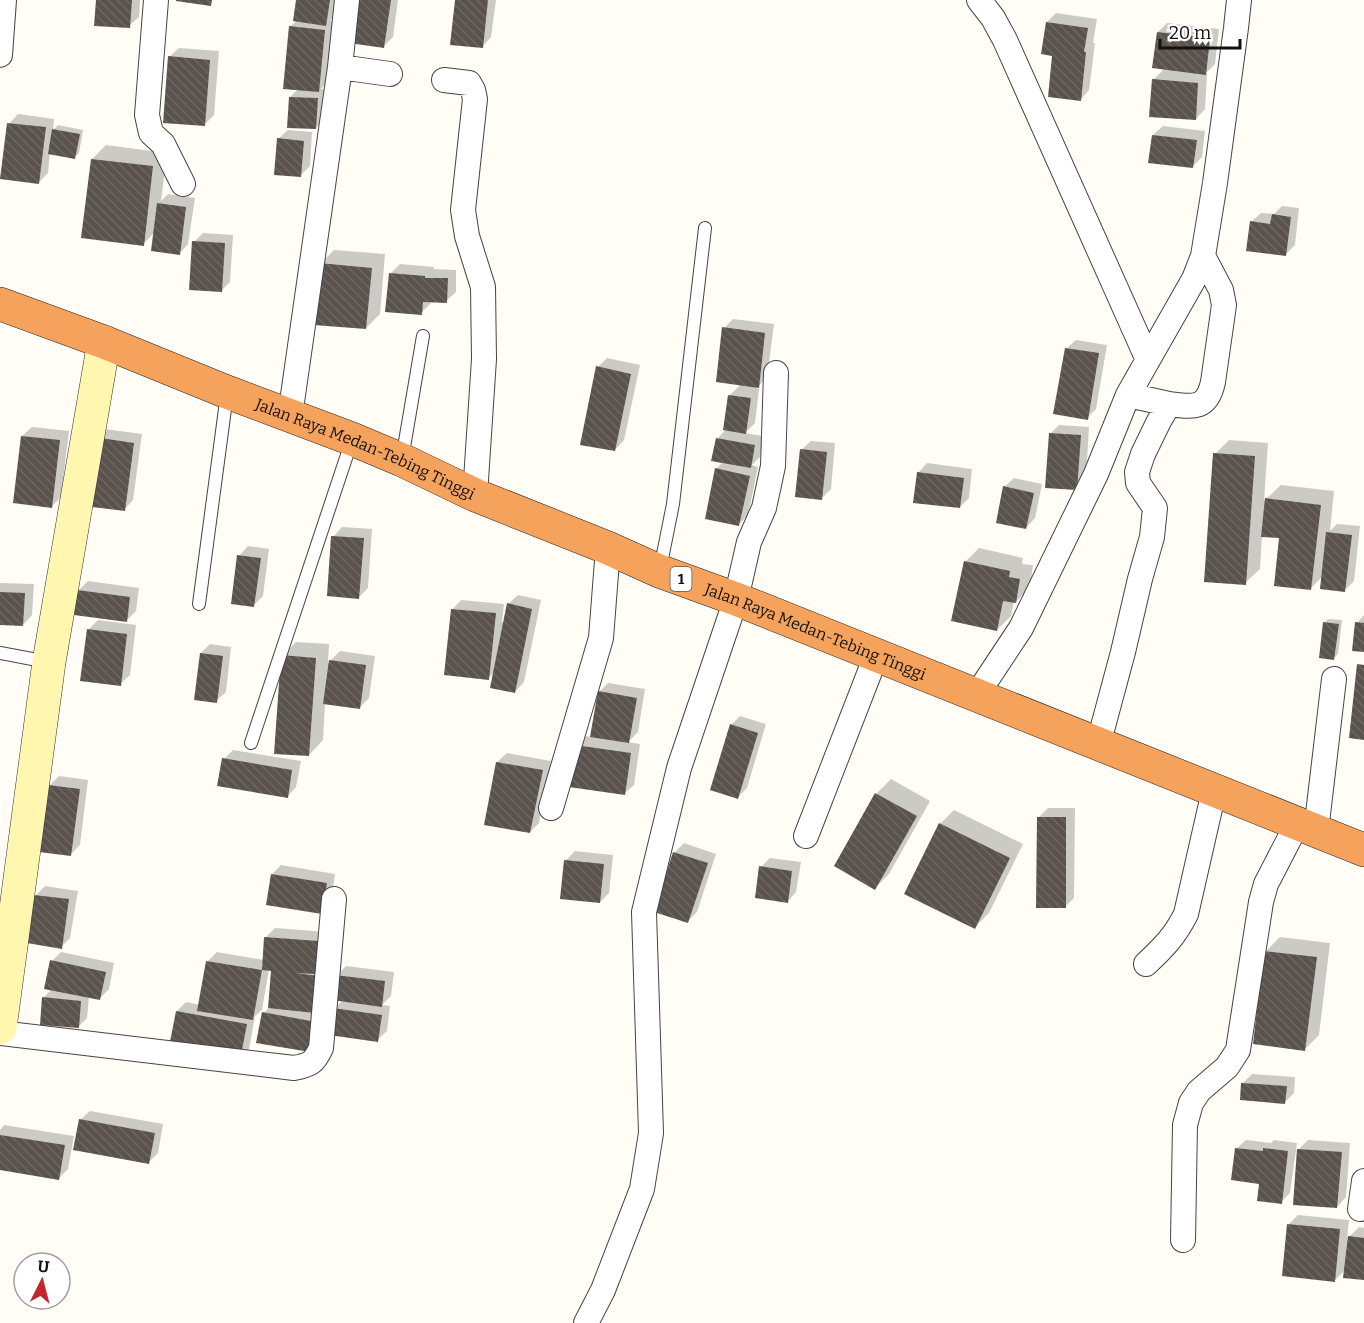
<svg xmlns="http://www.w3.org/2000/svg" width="1364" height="1323" font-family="Bitter,serif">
	<defs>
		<pattern id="building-back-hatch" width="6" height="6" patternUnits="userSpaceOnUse" patternTransform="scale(1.5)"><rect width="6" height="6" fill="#5a524d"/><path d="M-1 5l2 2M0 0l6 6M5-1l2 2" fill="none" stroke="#6d6662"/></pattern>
	</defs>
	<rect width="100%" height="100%" fill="#fffdf5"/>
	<!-- shadow -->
	<path fill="#0003" d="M98,0H140L139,17L129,26Z
		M297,0H337L335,15L330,21H334L328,81L321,89H326L325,118L316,128L290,97L298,89L290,27L297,20Z
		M356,0H398L393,37L384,46Z
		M457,0H496L491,37L482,47Z
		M1056,13L1097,19L1093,43H1095L1089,90L1080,100L1054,54L1047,22Z
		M1167,23L1219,29L1215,64L1205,74H1207L1205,109L1196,119L1153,80L1165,68L1158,32Z
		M179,48L219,51L214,115L205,124L169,57Z
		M18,114L54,119L53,130L58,125L83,130L79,153L75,157L50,153L48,173L39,182L9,124Z
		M1163,126L1205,131L1202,157L1192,167L1153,135Z
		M288,130L312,132L310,166L300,176L278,139Z
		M106,145L167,153L161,201L168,194L195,198L188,244L179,254L155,232L143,244L92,159Z
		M1282,206L1299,208L1295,245L1286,254L1251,222L1261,213L1274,214Z
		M203,233L233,235L230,282L221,291L194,242Z
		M334,250L385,254L380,314L366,328L320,264Z
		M400,264L434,267V269L456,270V292L446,301H431L430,304L421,313L391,273Z
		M733,319L774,324L767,377L756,389H759L755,423L745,433L763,436L760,457L752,465L758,467L748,515L739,524L716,469L723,462L717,439L726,429L729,396L741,384L724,328Z
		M1076,340L1107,345L1096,409L1087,418L1066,349Z
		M607,358L640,365L624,440L615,450L598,367Z
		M1059,425L1089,427L1086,479L1077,488L1050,434Z
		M32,427L69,431L61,497L52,506L22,436Z
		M104,429L142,434L133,500L124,510L86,504Z
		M1229,440L1268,443L1264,501L1281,485L1334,491L1330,531L1337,524L1360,526L1354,581L1345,590L1323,576L1310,589L1281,537L1262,535L1260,569L1245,583L1215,454Z
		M811,441L835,443L831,489L821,499L801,450Z
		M927,463L972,469L969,498L960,507L918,473Z
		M1014,478L1042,484L1035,518L1026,528L1004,487Z
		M342,527L372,529L368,588L359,597L333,537Z
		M248,546L269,549L263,596L254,605L239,556Z
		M979,548L1023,558L1022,564L1033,565L1030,587L1016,602L1014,601L1011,616L997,630L965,562Z
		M88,581L139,588L136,611L127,620L79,590Z
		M0,583L34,584L32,615L23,625L0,623Z
		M518,595L541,600L524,682L515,692L494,673L488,678L452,610L461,600L504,604L502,622H505L508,604Z
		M1364,615V651L1357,623Z
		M1328,619L1342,620L1338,654L1334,658L1324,623Z
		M98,620L136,625L130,675L120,684L88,630Z
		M296,642L329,644L328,663L340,651L375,656L369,698L360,707L325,703L323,740L309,755L282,656Z
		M210,644L231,647L226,692L216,701L201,653Z
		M608,683L645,689L638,732L628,742L640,744L634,785L624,794L577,746L586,736L592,737L599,692Z
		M740,716L766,724L747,788L738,797L731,725Z
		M233,750L301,761L296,787L287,797L224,759Z
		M507,753L551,761L539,823L530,832L486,823L497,762Z
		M59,776L88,780L80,845L70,855L50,785Z
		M891,779L930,801L889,874L875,888L836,866L877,793Z
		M1048,808H1075L1074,898L1065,907L1039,817Z
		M954,810L1023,844L989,913L975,927L940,824Z
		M684,843L716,854L697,912L688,921L656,911L675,852Z
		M575,851L613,855L609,893L600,902L566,860Z
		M770,858L801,862L796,892L787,902L761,867Z
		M281,865L335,874L331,903L272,874Z
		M45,886L78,891L70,938L61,947L36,895Z
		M275,928L327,932L319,1041L264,1013L269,1007L273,969H269L262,1010L255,1016L249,1049L239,1058L177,1011L186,1002L200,1005L208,961L217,952L264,960L265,938Z
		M1280,937L1330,943L1319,1035L1305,1049L1266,951Z
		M61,952L114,963L109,989L99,999L89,997L87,1018L78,1027L43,998L52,989V961Z
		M346,966L394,972L391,996L382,1005L390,1006L387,1031L377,1040L335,1008L343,1000L337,975Z
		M1252,1074L1295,1077L1294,1093L1285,1102L1243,1083Z
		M90,1111L163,1124L158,1153L149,1162L80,1120Z
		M4,1125L74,1136L68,1169L59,1178L0,1168V1130Z
		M1246,1140L1271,1143L1274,1140L1297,1143L1290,1193L1281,1202L1261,1183L1236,1149Z
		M1308,1140L1350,1143L1346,1197L1337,1207L1298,1151H1297Z
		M1298,1215L1349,1220L1347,1239L1359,1227L1364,1228V1279L1346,1269L1335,1280L1289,1224Z"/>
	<!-- building -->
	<path fill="url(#building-back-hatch)" d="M96,0H132L130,28L94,26Z
		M176,0H212L211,6L176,1Z
		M296,0H330L326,26L293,21Z
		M354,0H391L384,48L349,43Z
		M455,0H488L483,48L450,45Z
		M1046,22L1088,28L1084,52H1086L1081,101L1048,97L1052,56L1041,54Z
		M289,26L325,30L319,92L283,89Z
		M1157,32L1210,38L1206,75L1152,68Z
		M168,56L210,60L205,126L163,123Z
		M1152,79L1198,83L1196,120L1149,117Z
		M289,97L318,98L316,129L287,128Z
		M7,123L46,127L39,184L0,179Z
		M52,129L80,134L75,159L48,154Z
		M1152,135L1197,140L1193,168L1148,163Z
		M277,138L304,141L301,177L274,175Z
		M91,159L153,166L144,246L81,238Z
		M157,203L186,207L180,255L151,251Z
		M1272,214L1291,217L1286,256L1246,251L1250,221L1270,224Z
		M192,241L225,243L222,292L189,290Z
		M319,263L372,268L366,329L314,325Z
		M389,273L425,276V278H448L447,303L423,302L422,315L385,312Z
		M722,327L765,333L759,388L716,382Z
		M1065,348L1099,353L1088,420L1053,414Z
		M596,366L631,374L615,451L580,445Z
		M728,395L751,398L746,434L723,430Z
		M1049,433L1081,435L1077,490L1045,488Z
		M21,436L60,440L52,508L13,503Z
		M94,437L134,443L125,511L84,506Z
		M716,438L755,445L751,468L711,461Z
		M800,449L827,452L822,500L795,497Z
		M1213,453L1255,456L1246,585L1204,582Z
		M715,468L750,476L739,526L705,519Z
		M917,472L964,478L960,508L913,503Z
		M1003,486L1034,493L1026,529L996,523Z
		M1265,498L1321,505L1311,590L1274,586L1279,538L1261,537Z
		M1326,532L1352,535L1345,592L1320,589Z
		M331,536L364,538L359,599L327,596Z
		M237,555L261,558L254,607L231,604Z
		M964,561L1010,571L1009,577L1020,579L1016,603L1003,601L997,631L951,621Z
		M77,590L130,597L127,622L74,615Z
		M0,592L25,593L23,626L0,625Z
		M507,603L532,609L515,693L490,688Z
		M451,609L496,613L489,680L444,675Z
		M1323,622L1339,624L1334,660L1319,658Z
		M1355,622L1364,623V652L1352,651Z
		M87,629L127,634L121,686L80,681Z
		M200,653L223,656L217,703L194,700Z
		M281,655L316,658L309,756L274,754Z
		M329,660L366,665L360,709L323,704Z
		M1357,664L1364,665V740L1349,738Z
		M598,691L637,698L629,743L590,737Z
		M730,724L758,733L738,799L710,790Z
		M575,745L631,753L625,795L569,787Z
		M222,758L292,770L288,798L217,786Z
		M496,762L543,770L530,833L484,825Z
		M48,785L80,789L71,856L39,852Z
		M875,793L917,816L875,890L834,866Z
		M1037,817H1066V908H1036Z
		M939,823L1010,858L975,929L904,894Z
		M673,852L708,863L688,923L654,912Z
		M564,860L604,864L600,903L560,899Z
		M759,866L792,871L788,903L755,898Z
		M271,874L327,883L322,914L266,905Z
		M34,895L69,899L62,949L27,943Z
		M264,937L318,941L316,974L295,973L319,976L315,1013L268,1008L271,971L262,970Z
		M1264,951L1317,957L1305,1051L1253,1044Z
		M50,960L106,972L100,1000L44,989Z
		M206,961L262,970L253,1020L197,1011Z
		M335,975L385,981L382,1007L332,1000Z
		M42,997L81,1001L79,1028L40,1025Z
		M333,1008L382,1015L378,1042L329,1035Z
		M176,1011L247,1024L240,1060L169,1047Z
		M262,1012L316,1022L310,1052L256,1043Z
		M1241,1083L1287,1086L1285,1104L1240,1100Z
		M79,1119L155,1133L149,1164L73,1150Z
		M0,1135L65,1145L59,1180L0,1170Z
		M1235,1148L1263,1151V1148L1288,1151L1282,1204L1257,1201L1259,1184L1231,1180Z
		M1297,1149L1342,1152L1337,1208L1293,1205Z
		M1287,1224L1340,1229L1335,1282L1282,1276Z
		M1348,1236L1364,1238V1280L1343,1278Z"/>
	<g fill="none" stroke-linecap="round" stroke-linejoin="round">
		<defs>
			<path id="lane" d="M402,459L423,336
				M660,569L673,504L705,228
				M199,604L227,394
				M0,653L48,662
				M251,743L352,440"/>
			<path id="street" d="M156,0L147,115L151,133L163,144L183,184
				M979,0L993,18L1005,40L1148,360
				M0,55L4,0
				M340,67L390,74
				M444,80L469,83L473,90L475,99L463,210L467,236L483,287L484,359L475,495
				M1169,404C1193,407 1207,410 1213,382L1224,305L1221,290L1203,256
				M290,416L340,67L347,0
				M976,696L1021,628L1096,474L1128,395L1194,279L1203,256L1215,183L1236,28L1239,0
				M1098,745L1123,652L1140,579L1152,537L1155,508L1138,483L1137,472L1143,454L1159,421L1169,404L1128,395
				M551,808L601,638L608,548
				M1316,831L1334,679
				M806,836L876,656
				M1146,964C1164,947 1175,936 1186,914L1214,791
				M0,1033L294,1068C310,1065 314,1063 321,1048L334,899
				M1360,1209L1364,1181
				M1183,1240L1185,1125L1191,1103L1199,1091L1227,1067L1238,1050L1261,902L1266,884L1297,824
				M586,1323L603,1290L642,1189L651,1133L644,912L679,768L736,599L749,542L764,508L773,466L776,373"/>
			<path id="secondary" d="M0,1028L49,662L104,342"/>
			<g id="highway">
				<path id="s1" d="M0,304L104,342L227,392L352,439L402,460L475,495L608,548L659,571L736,599L1364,850"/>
			</g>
		</defs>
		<!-- lane casing -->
		<use href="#lane" stroke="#444" stroke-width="14"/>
		<!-- street casing -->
		<use href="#street" stroke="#444" stroke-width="26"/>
		<!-- secondary casing -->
		<use href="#secondary" stroke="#333" stroke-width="34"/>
		<!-- highway casing -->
		<use href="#highway" stroke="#222" stroke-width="34"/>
		<!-- lane -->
		<use href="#lane" stroke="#fff" stroke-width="12"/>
		<!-- street -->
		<use href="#street" stroke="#fff" stroke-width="24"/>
		<!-- secondary -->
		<use href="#secondary" stroke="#fff6b0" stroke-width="33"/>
		<!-- highway -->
		<use href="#highway" stroke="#f5a25d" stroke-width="33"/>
	</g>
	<g text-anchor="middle" stroke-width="6" stroke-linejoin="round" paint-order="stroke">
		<!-- shield labels -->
		<rect fill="#fff" stroke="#585858" stroke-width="1.5" x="670.5" y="567" width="21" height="24" rx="4.5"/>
		<g font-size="15" font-weight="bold" fill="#111">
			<text x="681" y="584">1</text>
		</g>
		<!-- street labels -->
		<g font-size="16" fill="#111" stroke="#fff">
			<text dy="6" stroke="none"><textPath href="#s1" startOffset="393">Jalan Raya Medan-Tebing Tinggi</textPath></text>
			<text dy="6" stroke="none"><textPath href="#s1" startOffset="879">Jalan Raya Medan-Tebing Tinggi</textPath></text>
		</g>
	</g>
	<!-- north arrow -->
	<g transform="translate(42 1281) rotate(6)"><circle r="28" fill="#ffffff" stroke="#a0a0a0" stroke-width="1.5"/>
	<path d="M0-4.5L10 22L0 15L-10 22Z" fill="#c4262e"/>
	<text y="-9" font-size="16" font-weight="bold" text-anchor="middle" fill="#111111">U</text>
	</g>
	<!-- scale -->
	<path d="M1160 39v9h80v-9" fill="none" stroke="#111111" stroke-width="3"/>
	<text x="1169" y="39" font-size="18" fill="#111111" stroke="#ffffff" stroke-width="4.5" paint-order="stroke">20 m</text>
</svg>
